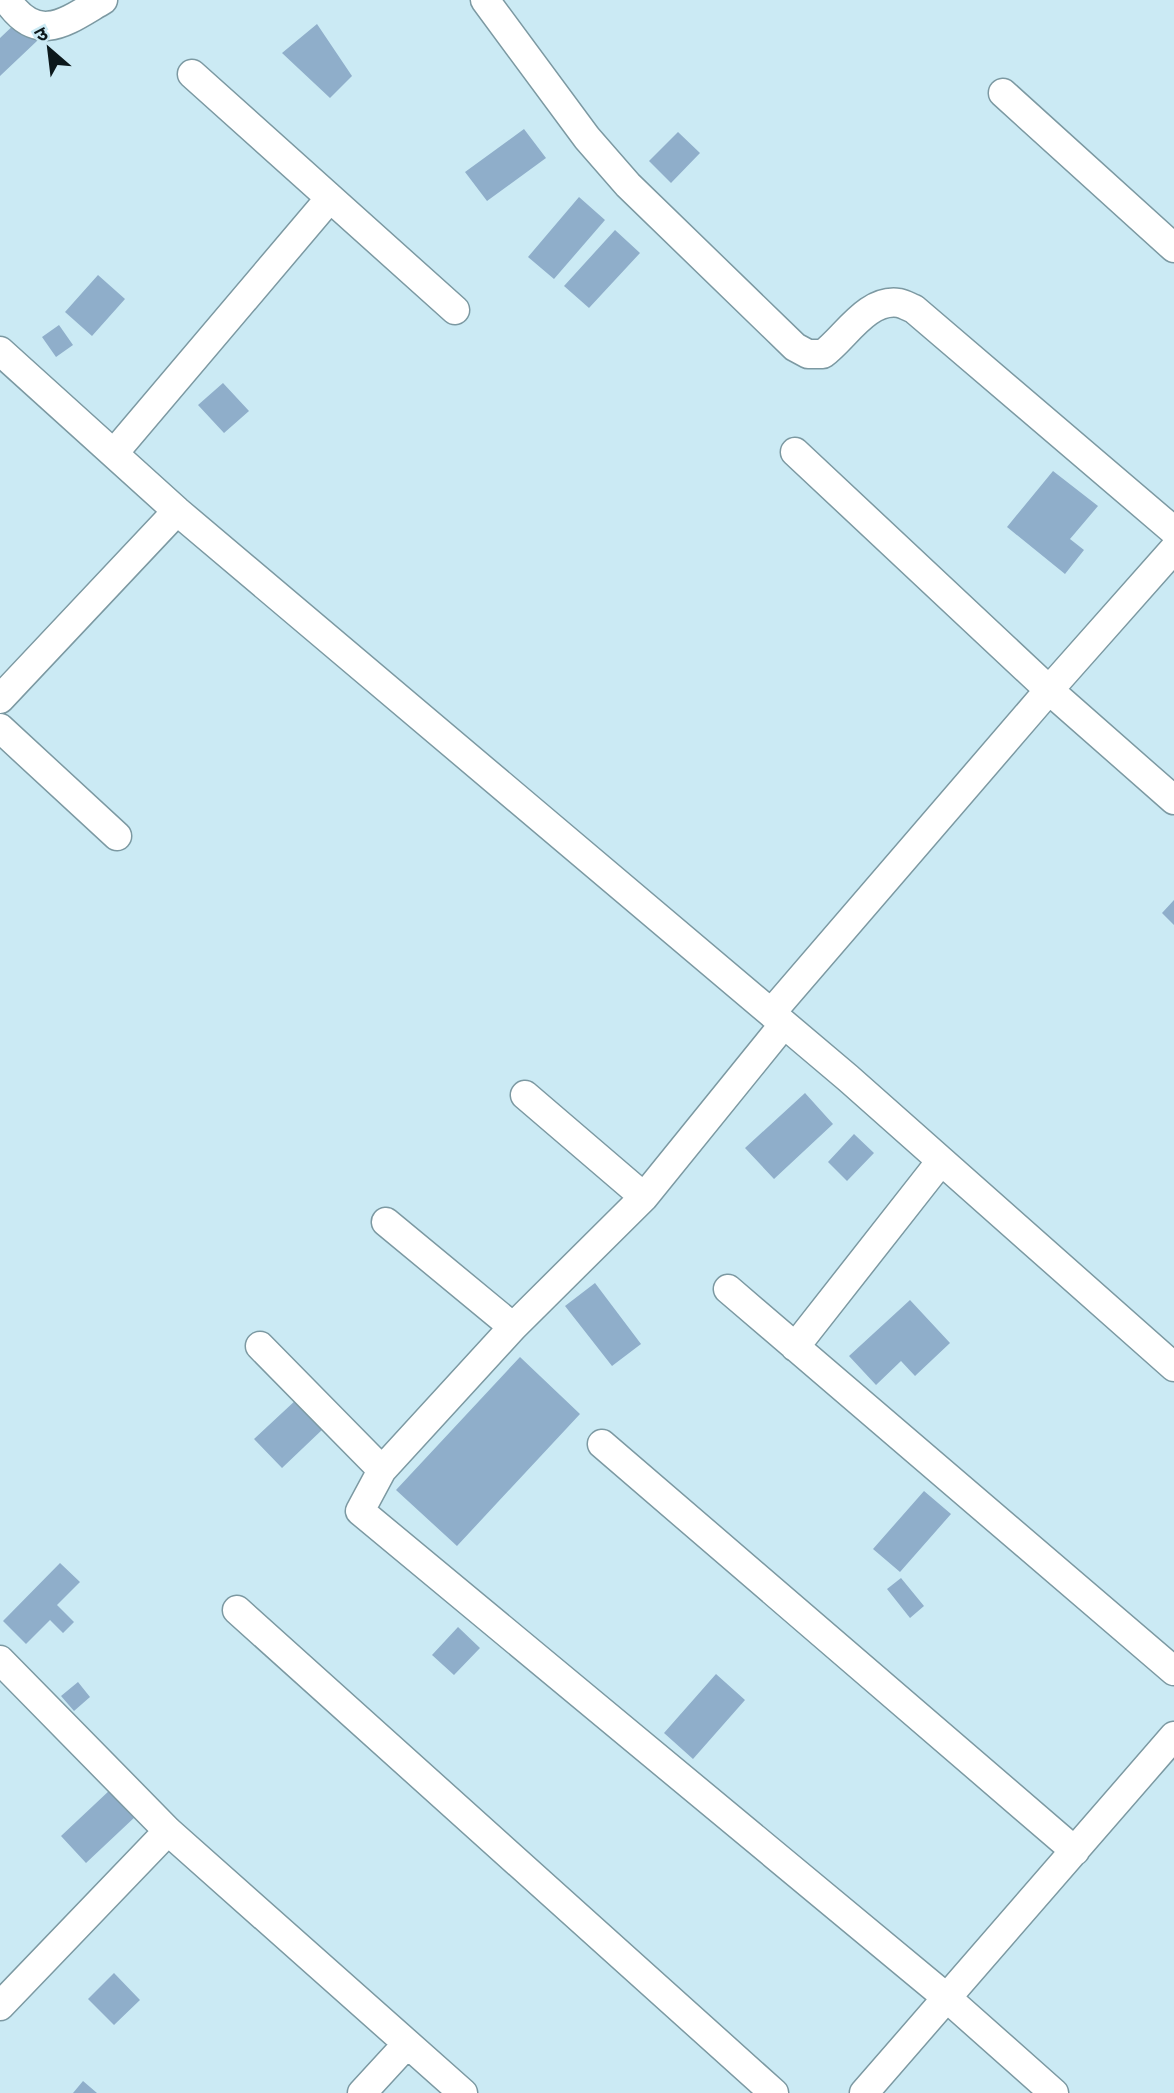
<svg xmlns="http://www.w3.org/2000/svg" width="1174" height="2093" font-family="'Libre Baskerville','Noto Sans Devanagari',serif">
	<rect width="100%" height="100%" fill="#cbeaf4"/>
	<!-- building -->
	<path fill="#8faeca" d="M19,20L38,40L0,76V38Z
		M317,24L352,76L330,98L282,53Z
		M524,129L546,158L487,201L465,172Z
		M678,132L700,153L671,183L649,161Z
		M579,197L605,220L554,279L528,257Z
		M615,230L640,253L589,308L564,286Z
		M98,275L125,299L92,336L65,312Z
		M59,325L73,345L56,357L42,337Z
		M223,383L249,411L224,433L198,405Z
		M1053,471L1098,506L1070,539L1084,550L1065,574L1007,527Z
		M1174,900V925L1162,913Z
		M805,1093L833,1124L774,1179L745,1148Z
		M854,1134L874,1153L847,1181L828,1162Z
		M595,1283L641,1344L612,1366L565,1306Z
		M910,1300L950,1343L915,1376L901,1361L876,1385L849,1356Z
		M520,1357L580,1414L457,1546L396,1490Z
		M297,1399L324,1428L282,1468L254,1439Z
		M924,1491L951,1514L900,1572L873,1549Z
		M60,1563L80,1582L57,1605L74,1622L63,1633L50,1620L26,1644L3,1621Z
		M901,1578L924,1606L910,1618L887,1589Z
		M458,1627L480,1648L454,1675L432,1655Z
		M716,1674L745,1700L693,1759L664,1733Z
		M78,1682L90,1697L74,1711L61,1696Z
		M111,1789L136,1816L86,1863L61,1836Z
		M114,1973L140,2000L114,2025L88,1999Z
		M83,2081L97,2093H73Z"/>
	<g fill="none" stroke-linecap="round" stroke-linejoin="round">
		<defs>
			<path id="minor" d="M7,0C38,46 67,21 103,0
				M485,0L587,138L628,185L795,347L808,354H823C845,338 867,298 899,303C904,304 909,307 914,309L1174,531
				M192,74L455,310
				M1003,93L1174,248
				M0,351L177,511L848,1078L1174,1367
				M795,452L1049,690L1174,800
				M114,453L330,198
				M0,699L177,511
				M0,728L117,836
				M771,1013L1049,690L1174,549
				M784,1024L644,1197L513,1327L382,1470L360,1511L947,1998L1054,2093
				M525,1095L644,1197
				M386,1222L513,1327
				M728,1289L1174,1671
				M260,1346L382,1470
				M795,1347L941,1161
				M602,1444L1075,1851
				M237,1610L774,2093
				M0,1660L168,1831L463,2093
				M0,2006L168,1831
				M362,2093L407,2044
				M864,2093L1174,1736"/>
		</defs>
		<!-- minor casing -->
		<use href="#minor" stroke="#7c99a2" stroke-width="31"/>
		<!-- minor -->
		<use href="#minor" stroke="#fff" stroke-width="28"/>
	</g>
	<!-- north arrow -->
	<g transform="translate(49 49) rotate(332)" stroke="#cbeaf4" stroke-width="5" paint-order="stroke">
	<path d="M0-5L12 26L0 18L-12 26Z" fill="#0c181b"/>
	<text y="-10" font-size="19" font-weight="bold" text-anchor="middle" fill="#0c181b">उ</text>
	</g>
</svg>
